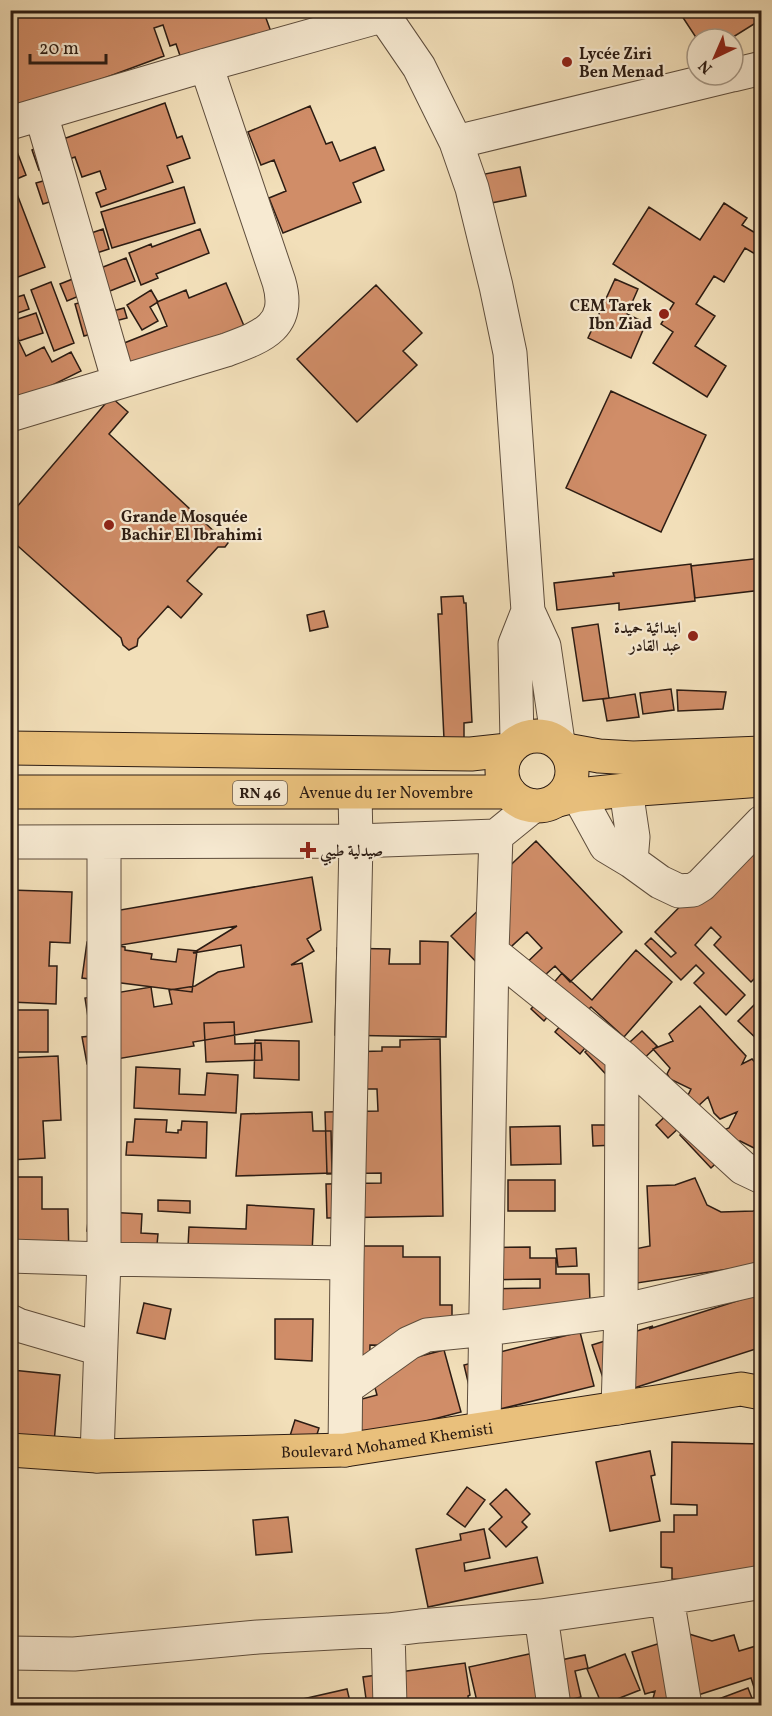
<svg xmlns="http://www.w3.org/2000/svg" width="772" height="1716" font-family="Vollkorn,Amiri,serif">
	<rect width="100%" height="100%" fill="#f2dfb9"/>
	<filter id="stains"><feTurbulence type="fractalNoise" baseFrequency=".00333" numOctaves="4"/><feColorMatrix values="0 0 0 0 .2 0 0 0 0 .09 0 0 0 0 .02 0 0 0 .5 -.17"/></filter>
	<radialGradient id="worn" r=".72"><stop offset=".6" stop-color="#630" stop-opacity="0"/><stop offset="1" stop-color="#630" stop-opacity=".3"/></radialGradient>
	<!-- building -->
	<path fill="#d08d68" stroke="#2c1c13" stroke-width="1.5" d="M32,10H263L274,40L186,73L176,44L170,46L163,25L154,28L164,56L10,113V18Z
		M678,10H762V19L730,39H697Z
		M165,103L177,138L182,136L190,158L167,166L173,182L101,207L96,193L106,189L100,171L82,177L75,157L39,170L32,150Z
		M310,106L326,144L332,142L340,161L375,147L384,170L353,183L361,202L283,233L269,198L286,191L274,160L261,165L248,132Z
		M16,149L26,175L12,181L45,267L10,280V151Z
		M520,167L526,196L486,204L480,175Z
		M74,172L80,192L43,204L36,183Z
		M184,187L195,223L112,248L101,212Z
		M724,203L747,218L742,225L762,237V258L745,248L724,282L714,276L696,304L715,316L695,346L726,366L707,397L653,363L673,332L661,324L674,303L613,264L649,207L700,240Z
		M103,229L109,249L69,262L62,243Z
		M200,229L209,253L156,274L158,278L141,285L129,253L151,244L152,247Z
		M126,258L135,281L95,297L93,290L67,301L60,284Z
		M615,279L638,289L627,314L646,323L631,358L588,338Z
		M51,282L74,343L54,351L31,290Z
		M226,283L247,333L108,390L94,355L167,326L157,302L186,290L189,298Z
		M376,285L422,333L403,351L417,365L357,422L297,359Z
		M151,290L158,302L150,307L158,321L142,330L127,305Z
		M24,295L29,309L12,315L10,299Z
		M93,299L98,315L124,308L127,318L115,321L117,327L84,336L75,304Z
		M36,313L43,333L19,341L12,321Z
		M13,329L26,356L44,347L52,362L71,352L81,371L10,406V330Z
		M611,391L706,435L661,532L566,488Z
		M111,397L128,412L109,434L218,535L223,534L228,543L225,547H218L187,581L202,594L181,618L168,606L138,639L137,646L129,650L123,645L121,638L10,539V515Z
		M762,558V590L695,598L691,566Z
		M691,564L695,601L619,610V603L557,610L554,583L614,576L613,573Z
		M463,596L464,603H466L472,722L464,723V739H444L438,614H442L441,597Z
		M324,611L328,627L310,631L307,615Z
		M598,624L609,698L583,701L572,628Z
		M671,689L674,710L643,714L640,693Z
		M677,690L726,692L723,709L678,711Z
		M635,694L639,717L607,721L603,699Z
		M756,829L762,835V897L758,900L762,903V971L751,982L714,945L721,937L711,927L695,945L745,995L726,1015L694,983L704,973L696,965L681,980L645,944L651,938L671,957L676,953L655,932Z
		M536,841L622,932L570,982L555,966L533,986L518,971L542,948L527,932L485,971L451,936L485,904L478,896Z
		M312,877L321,930L307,939L314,951L291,965L302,963L312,1022L193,1042L194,1046L87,1064L82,1037L91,1036L85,998L151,987L154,1007L172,1004L169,990L195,986L218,972L244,967L241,945L193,953L237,926L97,949L91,915Z
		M10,890L72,892L70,943L50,942L49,966H57L56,1004L10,1002Z
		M420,941L448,942L446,1037L335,1035L337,948L390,949L389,964H420Z
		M87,942L125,947V950L152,954L151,959L176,962L178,949L197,951L192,992L82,978Z
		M636,950L672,982L624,1037L591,1007L583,1015L600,1030L580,1054L555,1032L568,1017L556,1007L544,1021L531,1009L562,973L592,1000Z
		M762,997V1044L738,1021Z
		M700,1006L746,1056L742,1064L752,1059L762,1070V1152L740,1141L711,1168L680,1135L699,1117L721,1131L729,1128L737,1112L720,1119L714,1113L708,1097L685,1118L682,1125L668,1138L656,1125L674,1108L680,1111L691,1089L670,1079L667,1074L670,1068L653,1049L673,1041L669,1034Z
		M10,1010H48V1052H10Z
		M234,1022L235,1044L261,1043L262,1060L206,1062L204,1023Z
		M642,1031L657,1046L616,1085L585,1052L604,1034L620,1051Z
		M440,1039L443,1216L327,1218L326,1184L381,1183V1173L327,1174L325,1112L378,1111L377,1089H347L346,1052L382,1051V1047H400V1040Z
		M255,1040L299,1041V1080L254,1078Z
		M58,1056L61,1120L43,1121L45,1158L10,1160V1108H12L10,1058Z
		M136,1067L180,1069L179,1094L205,1095L207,1073L238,1075L236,1113L134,1108Z
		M312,1112L313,1131H331L332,1173L236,1176L241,1114Z
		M135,1119L167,1120L166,1132L178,1133V1130H181L182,1121L207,1122L206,1158L126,1155L127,1142H133Z
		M592,1125H615V1145L593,1146Z
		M560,1126L561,1164L511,1165L510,1127Z
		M10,1177H42V1209H68L69,1264L10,1265Z
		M695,1178L707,1205L721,1212L753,1211L762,1209V1264L637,1283L630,1250L650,1246L647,1186L675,1185Z
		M508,1180H555V1211H508Z
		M158,1200L190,1201V1213L158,1211Z
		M247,1205L314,1209L311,1276L96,1264L97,1231H87L89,1211L142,1214L141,1233L158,1234L157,1245L188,1247L189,1227L246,1229Z
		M340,1246H403V1257H440V1305H452V1346L370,1345L369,1379L340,1305Z
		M530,1247V1258H556V1274H589L591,1330L475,1332L474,1289L540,1288V1279L471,1280V1248Z
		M576,1248L577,1266L558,1267L556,1249Z
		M762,1293V1347L609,1396L592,1345L653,1326L649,1329Z
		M144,1303L171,1309L165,1339L137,1333Z
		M275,1319H313L312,1361L275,1359Z
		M580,1332L594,1386L476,1415L464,1365L501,1356L500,1352Z
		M444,1350L461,1412L341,1443L332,1407L377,1395L370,1369Z
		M12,1370L60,1375L54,1443L10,1439V1373Z
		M295,1420L319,1428L313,1447L289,1439Z
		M672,1442L762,1444V1581L672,1579V1568L661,1567V1532H674V1515H697V1505L671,1504Z
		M650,1451L655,1475L651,1476L660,1521L610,1531L596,1462Z
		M467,1487L485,1500L465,1527L447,1514Z
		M506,1489L530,1514L522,1522L527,1527L506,1547L489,1529L502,1517L490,1504Z
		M288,1517L292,1552L256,1555L253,1520Z
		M484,1529L490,1558L464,1563L465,1571L537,1557L543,1583L428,1607L416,1549L461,1540L460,1534Z
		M689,1634L712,1641L734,1635L739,1651L756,1646L762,1661V1706H760L751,1678L664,1706H651L655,1691L645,1694L632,1652Z
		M548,1650L551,1662L585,1655L588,1668L575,1671L581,1697L545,1706H478L469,1667Z
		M625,1654L640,1690L602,1705L587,1669Z
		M465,1663L470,1695L468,1696L469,1706H367L363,1677Z
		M748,1688L755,1706H700Z
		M347,1689L351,1706H272Z"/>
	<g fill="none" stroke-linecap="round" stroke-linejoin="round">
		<defs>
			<path id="minor" d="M380,10L419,67L456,142L472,188L496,286L510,353L528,611L544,646L558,742
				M733,75L762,68
				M41,114L119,382
				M10,123L206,65L385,15
				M456,142L732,75
				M10,415L226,350C261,337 292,327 279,282L206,65
				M517,741L515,644L528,611
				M626,790L633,837L631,861
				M578,795L606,846L631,861L660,882L679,891L693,890L701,885L762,822
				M10,842L356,841L496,836L533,806
				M492,952L622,1057L743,1168L762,1177
				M10,1256L104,1259L347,1263
				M10,1321L18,1325L100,1349
				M346,1388L409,1343L427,1335L487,1329L621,1311L762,1278
				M618,1408L621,1311L622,1057
				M484,1428L492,952L496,836
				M345,1450L347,1263L356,841L355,793
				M97,1456L104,1259V842
				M667,1598L685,1706
				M541,1616L554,1706
				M388,1630L390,1706
				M10,1653L74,1654L258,1637L388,1630L420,1626L541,1616L667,1598L762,1582"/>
			<g id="major">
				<circle cx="537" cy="771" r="35"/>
				<path d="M10,748L471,754L508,750"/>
				<path d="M566,750L599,756L633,758L762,753"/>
				<path id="s1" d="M10,792H509"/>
				<path d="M558,800L578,795L626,790L762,780"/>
				<path id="s2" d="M10,1450L97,1456L345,1450L741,1389L762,1393"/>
			</g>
		</defs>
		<!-- minor casing -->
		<use href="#minor" stroke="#5e4d3c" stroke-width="35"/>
		<!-- major casing -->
		<use href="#major" stroke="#2c1c13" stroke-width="35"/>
		<!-- minor -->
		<use href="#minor" stroke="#f7ead2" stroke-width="33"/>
		<!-- major -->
		<use href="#major" stroke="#e9c07c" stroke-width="33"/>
	</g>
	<!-- markers -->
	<g fill="#8f2418" stroke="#f7ead2" stroke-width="2">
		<circle cx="567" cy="62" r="6"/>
		<circle cx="664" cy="314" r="6"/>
		<circle cx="109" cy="525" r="6"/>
		<circle cx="693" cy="636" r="6"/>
		<path d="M305 841h6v6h6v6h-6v6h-6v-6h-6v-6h6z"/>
	</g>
	<g text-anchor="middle" stroke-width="4.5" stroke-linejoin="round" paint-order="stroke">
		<!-- shield labels -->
		<rect fill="#f7ead2" stroke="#695a4c" stroke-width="1.5" x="233" y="781" width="54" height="24" rx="4.5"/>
		<g font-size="15" font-weight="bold" fill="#2c1c13">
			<text x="260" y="798">RN 46</text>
		</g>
		<!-- poi labels -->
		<g font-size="16" font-weight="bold" fill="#2c1c13" stroke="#f7ead2" text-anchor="start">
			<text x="579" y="59">Lycée Ziri<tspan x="579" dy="18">Ben Menad</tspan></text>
			<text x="652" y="311" text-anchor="end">CEM Tarek<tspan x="652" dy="18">Ibn Ziad</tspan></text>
			<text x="121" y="522">Grande Mosquée<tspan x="121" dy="18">Bachir El Ibrahimi</tspan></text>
			<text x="681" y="633" text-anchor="end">ابتدائية حميدة<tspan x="681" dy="18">عبد القادر</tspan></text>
			<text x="320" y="856">صيدلية طيبي</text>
		</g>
		<!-- street labels -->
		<g font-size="16" fill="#2c1c13" stroke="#f7ead2">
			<text dy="6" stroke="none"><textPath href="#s1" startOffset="376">Avenue du 1er Novembre</textPath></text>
			<text dy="6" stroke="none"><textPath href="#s2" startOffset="378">Boulevard Mohamed Khemisti</textPath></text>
		</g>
	</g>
	<!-- margin -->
	<rect width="772" height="1716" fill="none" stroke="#f2dfb9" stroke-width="36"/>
	<rect x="12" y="12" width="748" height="1692" fill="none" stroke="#2c1c13" stroke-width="3"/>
	<rect x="18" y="18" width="736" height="1680" fill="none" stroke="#2c1c13" stroke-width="1.5"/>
	<!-- north arrow -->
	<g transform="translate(715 57) rotate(224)"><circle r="28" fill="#f7ead2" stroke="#a69886" stroke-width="1.5"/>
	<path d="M0-4.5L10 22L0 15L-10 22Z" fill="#8f2418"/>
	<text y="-9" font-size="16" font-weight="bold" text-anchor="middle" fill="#2c1c13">N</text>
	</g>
	<!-- scale -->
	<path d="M30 54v9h76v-9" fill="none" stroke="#2c1c13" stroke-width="3"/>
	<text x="39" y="54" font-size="18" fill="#2c1c13" stroke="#f7ead2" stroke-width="4.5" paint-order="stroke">20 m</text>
	<rect width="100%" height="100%" filter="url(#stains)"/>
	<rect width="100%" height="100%" fill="url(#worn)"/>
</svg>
